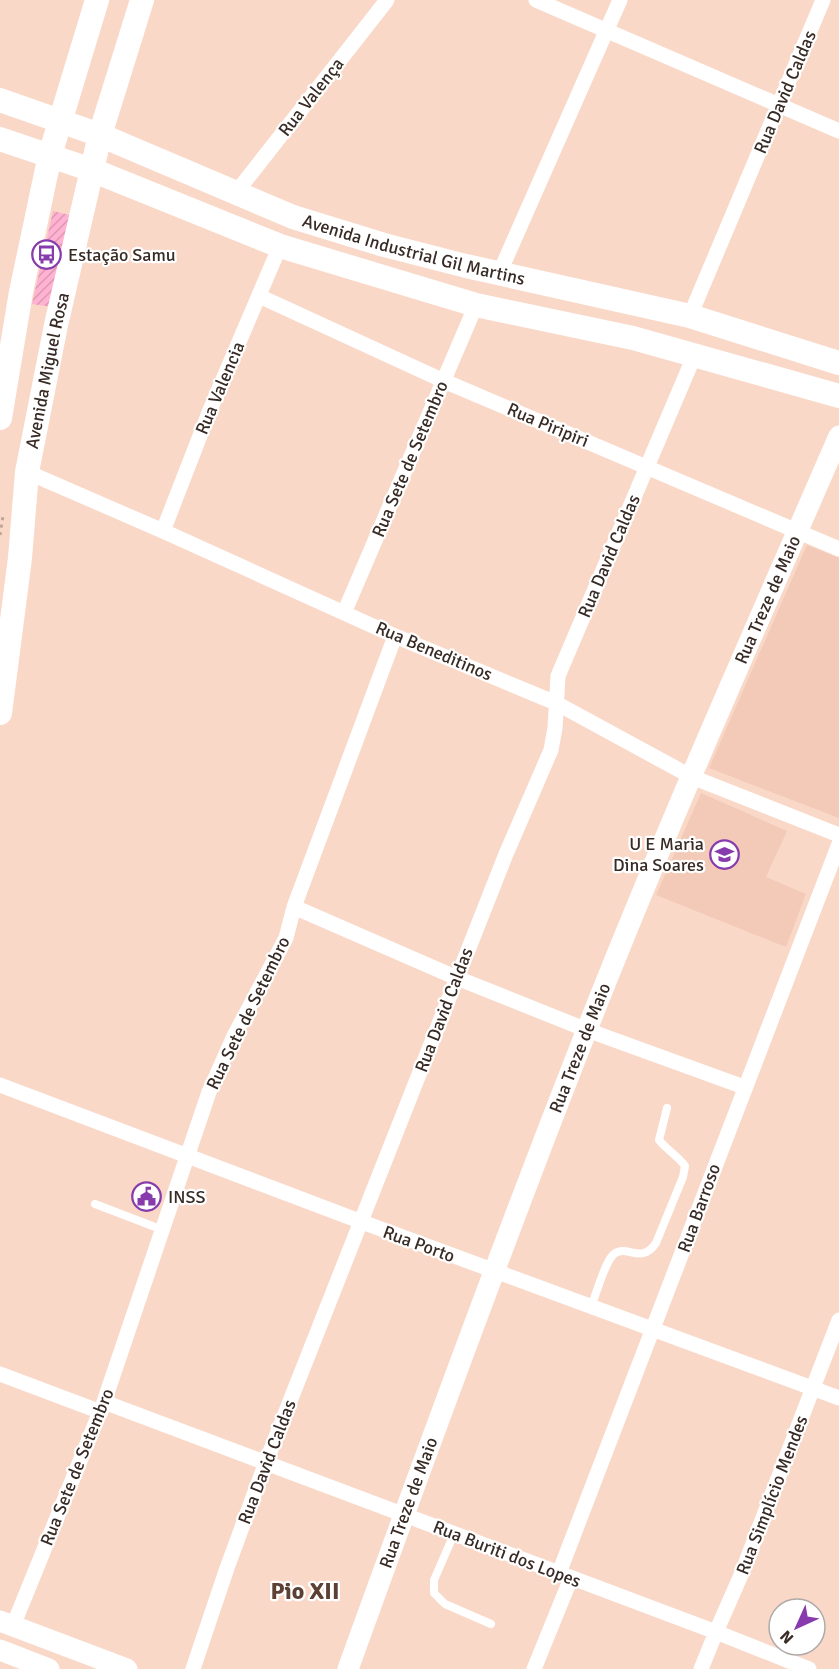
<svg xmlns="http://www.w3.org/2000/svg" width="839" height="1669" font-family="Signika,sans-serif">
	<defs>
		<pattern id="building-hatch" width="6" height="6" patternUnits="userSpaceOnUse" patternTransform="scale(1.5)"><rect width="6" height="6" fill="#ffb2d1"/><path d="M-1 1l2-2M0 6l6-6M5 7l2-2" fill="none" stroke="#db99b3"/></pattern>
	</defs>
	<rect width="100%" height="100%" fill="#fad8c8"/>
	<!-- built -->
	<path fill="#f3cab8" d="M807,545L839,558V818L709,768Z
		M701,793L787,831L766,877L806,894L786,947L656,895Z"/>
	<!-- building -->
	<path fill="url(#building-hatch)" d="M53,211L70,215L52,307L32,304Z"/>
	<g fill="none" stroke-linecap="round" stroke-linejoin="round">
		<!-- path -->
		<path stroke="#c0a497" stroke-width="3" stroke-dasharray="3 4.5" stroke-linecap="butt" d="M0,535L3,516"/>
		<!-- lane -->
		<path stroke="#fff" stroke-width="8" d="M95,1204L163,1230
			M591,1307C596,1295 605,1261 614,1254C628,1244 641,1265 656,1243L683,1177L685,1166C678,1156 667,1150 659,1140L667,1108
			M454,1534L434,1580V1593L445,1604L491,1624"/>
		<!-- street -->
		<path stroke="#fff" stroke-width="15" d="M536,0L839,131
			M235,194L387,0
			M499,274L620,0
			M259,296L444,381L839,549
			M690,316L823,0
			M27,472L163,531L395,636L556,703L692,777L839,835
			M163,531L210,410L280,246
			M344,613L476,305
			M294,907L457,978L587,1030L744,1087
			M0,1085L362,1222L839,1398
			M0,1374L101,1412
			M104,1402L716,1632L809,1669
			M559,1573L839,844
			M13,1626L104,1402L209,1092L234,1036L286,938L294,907L395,636
			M193,1669L227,1568L266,1462L506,854L551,750L555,728L558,676L695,354
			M534,1669L571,1578
			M701,1669L716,1632L741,1575L839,1320"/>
		<!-- secondary -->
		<g stroke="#fff" stroke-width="21">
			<path d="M0,1621L127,1669"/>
			<path d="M0,1650L49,1669"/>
			<path id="s1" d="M348,1669C425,1456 503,1243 586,1032C665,831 753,634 839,436"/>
		</g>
		<!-- primary -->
		<g stroke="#fff" stroke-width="24">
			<path id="s2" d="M0,100L100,135L293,217L384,245L466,266L690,316L839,363"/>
			<path d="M0,139L92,170L280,246L476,305L633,338L839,396"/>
			<path d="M0,418L21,292L50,155L97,0"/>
			<path id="s3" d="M0,713L20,558L27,472L56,325L100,135L142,0"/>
		</g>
	</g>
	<!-- icons -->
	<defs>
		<symbol id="bus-ring" viewBox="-11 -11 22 22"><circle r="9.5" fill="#fff" stroke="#873bad" stroke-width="1.5"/><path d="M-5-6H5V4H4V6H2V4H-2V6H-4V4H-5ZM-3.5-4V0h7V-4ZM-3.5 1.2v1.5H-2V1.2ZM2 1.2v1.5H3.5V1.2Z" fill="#873bad"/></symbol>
		<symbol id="school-ring" viewBox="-11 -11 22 22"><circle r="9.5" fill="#fff" stroke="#873bad" stroke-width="1.5"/><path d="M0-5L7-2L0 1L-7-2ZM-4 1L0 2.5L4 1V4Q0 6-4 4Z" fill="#873bad"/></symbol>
		<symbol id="civic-ring" viewBox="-11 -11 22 22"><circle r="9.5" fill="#fff" stroke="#873bad" stroke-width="1.5"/><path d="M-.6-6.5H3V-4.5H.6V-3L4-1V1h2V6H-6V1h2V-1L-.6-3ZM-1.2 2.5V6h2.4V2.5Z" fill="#873bad"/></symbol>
	</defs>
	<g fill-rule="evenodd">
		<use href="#bus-ring" x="30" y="238" width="33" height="33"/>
		<use href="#school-ring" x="708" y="838" width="33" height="33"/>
		<use href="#civic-ring" x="130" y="1180" width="33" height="33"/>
	</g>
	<g text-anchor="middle" stroke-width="4.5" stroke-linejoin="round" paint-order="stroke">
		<!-- street labels -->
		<g font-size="18" fill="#382b25" stroke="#fff">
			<text transform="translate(785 92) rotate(-67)" y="6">Rua David Caldas</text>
			<text transform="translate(311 97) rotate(-52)" y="6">Rua Valença</text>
			<text dy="6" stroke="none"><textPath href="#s2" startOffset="441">Avenida Industrial Gil Martins</textPath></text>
			<text dy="6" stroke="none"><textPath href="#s3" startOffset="346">Avenida Miguel Rosa</textPath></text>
			<text transform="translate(220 388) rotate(-67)" y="6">Rua Valencia</text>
			<text transform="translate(548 425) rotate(23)" y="6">Rua Piripiri</text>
			<text transform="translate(410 459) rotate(-67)" y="6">Rua Sete de Setembro</text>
			<text transform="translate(609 556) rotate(-67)" y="6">Rua David Caldas</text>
			<text dy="6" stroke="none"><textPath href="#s1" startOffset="1149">Rua Treze de Maio</textPath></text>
			<text transform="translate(434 651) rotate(23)" y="6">Rua Beneditinos</text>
			<text transform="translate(444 1010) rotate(-69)" y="6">Rua David Caldas</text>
			<text transform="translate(248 1013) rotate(-64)" y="6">Rua Sete de Setembro</text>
			<text dy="6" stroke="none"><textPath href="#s1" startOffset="663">Rua Treze de Maio</textPath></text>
			<text transform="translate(699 1208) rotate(-70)" y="6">Rua Barroso</text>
			<text transform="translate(419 1244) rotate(20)" y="6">Rua Porto</text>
			<text transform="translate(267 1462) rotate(-69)" y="6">Rua David Caldas</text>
			<text transform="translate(77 1467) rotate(-68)" y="6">Rua Sete de Setembro</text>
			<text transform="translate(772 1495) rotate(-69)" y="6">Rua Simplício Mendes</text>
			<text dy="6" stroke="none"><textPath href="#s1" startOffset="177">Rua Treze de Maio</textPath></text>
			<text transform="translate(507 1554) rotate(21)" y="6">Rua Buriti dos Lopes</text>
		</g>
		<!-- poi labels -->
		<g font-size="18" fill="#382b25" stroke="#fff" text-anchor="start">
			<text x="68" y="261">Estação Samu</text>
			<text x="704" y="850" text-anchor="end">U E Maria<tspan x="704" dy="21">Dina Soares</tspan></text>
			<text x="168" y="1203">INSS</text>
		</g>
		<!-- district labels -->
		<g font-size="24" font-weight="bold" fill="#5c4034" stroke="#fff">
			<text x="305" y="1599">Pio XII</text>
		</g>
	</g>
	<!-- north arrow -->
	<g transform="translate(797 1627) rotate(225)"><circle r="28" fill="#ffffff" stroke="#afaaa8" stroke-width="1.5"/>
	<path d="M0-4.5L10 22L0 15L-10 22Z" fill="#873bad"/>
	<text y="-9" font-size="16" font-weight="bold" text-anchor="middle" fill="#382b25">N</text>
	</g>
</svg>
